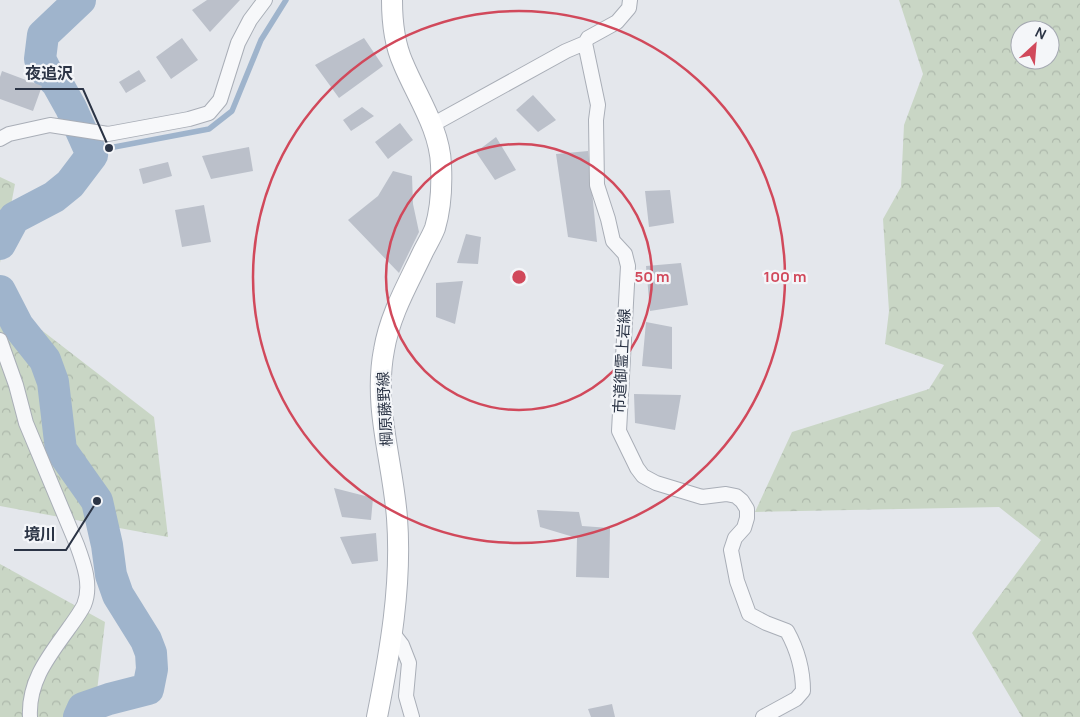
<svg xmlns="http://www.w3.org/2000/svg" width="1080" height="717" font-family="Manrope,'Noto Sans JP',sans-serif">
	<defs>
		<pattern id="forest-crowns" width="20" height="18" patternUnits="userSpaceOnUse" patternTransform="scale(1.25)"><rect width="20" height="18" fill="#c9d6c5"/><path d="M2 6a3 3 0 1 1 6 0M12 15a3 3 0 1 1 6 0" fill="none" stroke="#adb8ab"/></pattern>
	</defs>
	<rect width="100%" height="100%" fill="#e4e7ec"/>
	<!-- forest -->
	<path fill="url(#forest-crowns)" fill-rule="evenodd" d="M899,0H1080V717H1022L972,633L1041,540L999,507L755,512L792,432L929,389L944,365L885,344L889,311L883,219L901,187L904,125L923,74ZM1020,30H1050V60H1020Z
		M0,177L15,184L0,263Z
		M0,298L154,417L168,537L0,506Z
		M0,564L105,622L94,717H0Z"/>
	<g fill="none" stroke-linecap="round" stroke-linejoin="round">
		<!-- stream -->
		<path stroke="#9fb4cc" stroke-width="5.5" d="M92,155L109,148L209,129L232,111L261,40L286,0"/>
		<!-- river -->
		<path stroke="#9fb4cc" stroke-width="32" d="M0,244L14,218L54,197L70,184L92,155L71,108L57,83L47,73L40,59L43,35L80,0
			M0,291L18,326L45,360L53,382L61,450L97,501L107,545L111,575L118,595L146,640L151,653L152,669L148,689L109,699L83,708L79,717"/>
	</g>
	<!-- building -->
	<path fill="#bbc0ca" d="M207,0H240L210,32L192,10Z
		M182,38L198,60L171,79L156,57Z
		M364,38L383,66L339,98L315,65Z
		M139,70L146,81L126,93L119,82Z
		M2,71L42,86L33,111L0,99V77Z
		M533,95L556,120L538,132L516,110Z
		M362,107L374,116L351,131L343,120Z
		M400,123L413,140L388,159L375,142Z
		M496,137L516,170L495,180L476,152Z
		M249,147L253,171L211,179L202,156Z
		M588,151L597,242L568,237L556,154Z
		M168,162L172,176L143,184L139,169Z
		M393,171L412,176L413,204L419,232L399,273L348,220L378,196Z
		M670,190L674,223L649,227L645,191Z
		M204,205L211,242L182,247L175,210Z
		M466,234L481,237L478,264L457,263Z
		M681,263L688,305L650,311L646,266Z
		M463,281L455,324L436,317V283Z
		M646,322L672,327V369L642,366Z
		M634,394L681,395L675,430L635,423Z
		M334,488L373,498L371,520L342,517Z
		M537,510L579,512L582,526L610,528L609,578L576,577L577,538L540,527Z
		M376,533L378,561L352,564L340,537Z
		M612,704L615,717H591L588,709Z"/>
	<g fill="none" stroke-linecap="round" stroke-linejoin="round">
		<defs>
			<path id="minor" d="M585,43L598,105L596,120L597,185L608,219L613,241L625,254L628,266L619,431L637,468L643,476L656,483L702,497L726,494L736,496L742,501L747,509V518L744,528L735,538L731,550L737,581L749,614L766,623L787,631C797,649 803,670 803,691L796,699L763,717
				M432,125L566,51L585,43L588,38L617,22L629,8L630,0
				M0,139L9,134L50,125L108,134L189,119L209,113L220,100L238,43L250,20L265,0
				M0,340L16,385L26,423L77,545C84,564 92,586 84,605C80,613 74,621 69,628C49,656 28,681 30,717
				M392,632L402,645L409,663L406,696L412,717"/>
			<path id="secondary" d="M377,717C390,652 402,585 397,518C393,462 373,407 384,350C390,314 408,284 423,252C427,244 432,236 435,228C441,208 442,186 441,165C440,129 416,95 403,63C394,43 392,22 392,0"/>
		</defs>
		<!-- minor casing -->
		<use href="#minor" stroke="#a9aeb7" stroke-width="16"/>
		<!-- secondary casing -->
		<use href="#secondary" stroke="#a9aeb7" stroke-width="22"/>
		<!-- minor -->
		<use href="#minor" stroke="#f7f8fa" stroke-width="14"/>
		<!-- secondary -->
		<use href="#secondary" stroke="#fff" stroke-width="20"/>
	</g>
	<!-- distance rings -->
	<g fill="none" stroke="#d1495b" stroke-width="2.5">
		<circle cx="519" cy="277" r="133"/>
		<circle cx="519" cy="277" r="266"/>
	</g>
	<g text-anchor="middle" stroke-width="4.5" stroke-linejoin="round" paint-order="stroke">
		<!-- street labels -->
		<g font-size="15" fill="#2b3445" stroke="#f4f6f9">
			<text transform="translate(622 361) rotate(-87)" y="5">市道御霊上岩線</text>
			<text transform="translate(385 409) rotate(-93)" y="5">棡原藤野線</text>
		</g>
	</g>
	<circle cx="519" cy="277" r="8" fill="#d1495b" stroke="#f4f6f9" stroke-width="2.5"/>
	<g font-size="15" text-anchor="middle" font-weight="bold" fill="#d1495b" stroke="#f4f6f9" stroke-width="4.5" stroke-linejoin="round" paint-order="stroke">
		<text x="652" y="282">50 m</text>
		<text x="785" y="282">100 m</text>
	</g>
	<!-- callouts -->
	<path fill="none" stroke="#2b3445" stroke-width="2" d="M109 148L83 89H15M97 501L66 550H14"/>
	<g fill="#2b3445" stroke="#f4f6f9" stroke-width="2">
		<circle cx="109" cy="148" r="5"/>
		<circle cx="97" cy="501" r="5"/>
	</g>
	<g font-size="16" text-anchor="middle" font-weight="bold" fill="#2b3445" stroke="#f4f6f9" stroke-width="4.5" stroke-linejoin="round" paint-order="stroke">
		<text x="49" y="79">夜追沢</text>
		<text x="40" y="540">境川</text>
	</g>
	<!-- north arrow -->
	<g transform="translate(1035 45) rotate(26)"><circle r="24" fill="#f4f6f9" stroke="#a4a8b1"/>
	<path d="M0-4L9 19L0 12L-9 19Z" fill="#d1495b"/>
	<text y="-8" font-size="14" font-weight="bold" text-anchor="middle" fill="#2b3445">N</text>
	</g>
</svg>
